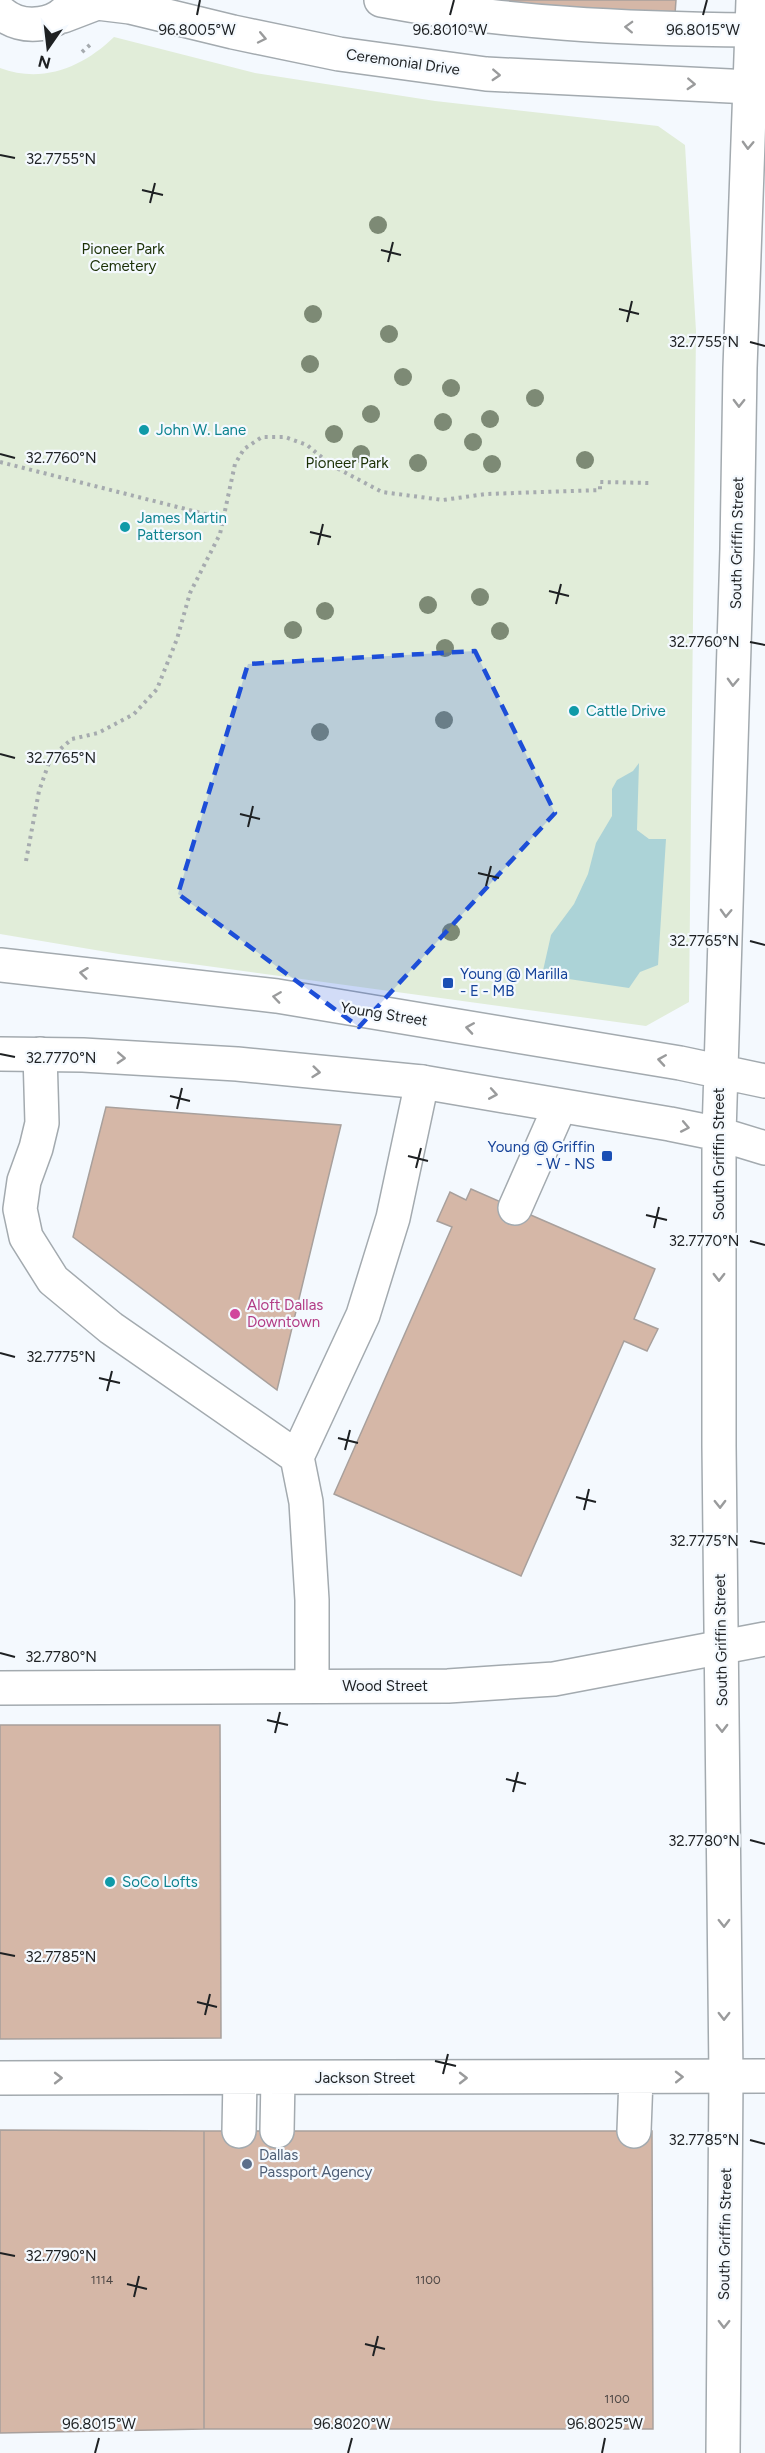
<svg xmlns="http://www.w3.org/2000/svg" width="765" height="2453" font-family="Figtree,sans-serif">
	<rect width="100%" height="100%" fill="#f4f9fe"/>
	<!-- green -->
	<path fill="#e1edd9" d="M114,37L255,73L435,101L658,126L685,145L696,331L689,1002L646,1026L119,954L0,934V68C43,84 83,67 114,37Z"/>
	<!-- water -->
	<path fill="#acd3d7" d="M639,763L637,830L649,839H666L658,965L640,972L629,988L542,975L551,935L574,904L588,874L596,843L612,816V789L617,780L633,771Z"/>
	<!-- building -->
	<path fill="#d5b7a7" stroke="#a8a09c" stroke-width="1.5" d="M460,0H676L674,28Z
		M106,1107L341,1125L277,1390L73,1237Z
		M471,1189L655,1269L634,1319L658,1329L647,1351L624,1341L521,1576L334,1494L452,1227L437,1221L450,1192L466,1200Z
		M0,1725H220L221,2038L0,2039Z
		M0,2130L204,2131V2429L0,2433Z
		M204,2131H652L653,2429H204Z"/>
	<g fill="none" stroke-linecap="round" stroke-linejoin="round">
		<defs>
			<path id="minor" d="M381,0C503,23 627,29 751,30
				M0,12C22,32 61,27 74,0
				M63,16L97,3L130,7L233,32L339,54L486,74L750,87
				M40,1054L42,1123L36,1148L24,1181L20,1209L26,1237L53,1280L111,1328L297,1457L306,1502L312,1600V1686
				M515,1208L560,1106
				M297,1457L363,1315L393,1218L422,1082
				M0,1688L448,1686L554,1679L765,1639
				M0,2078L765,2076
				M239,2131L240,2078
				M277,2131L278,2078
				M634,2131L636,2078"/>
			<path id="major" d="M0,965L277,996L680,1063L765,1081
				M0,1054L83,1055L237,1064L422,1082L670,1124L719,1134L765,1148
				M723,2453L726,2077L719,1446V1134L737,549L740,368L753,0"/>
		</defs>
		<!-- minor casing -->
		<use href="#minor" stroke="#a3aaaf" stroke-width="36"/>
		<!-- major casing -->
		<use href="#major" stroke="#a3aaaf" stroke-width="36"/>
		<!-- path -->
		<path stroke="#a6abaf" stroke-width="4" stroke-dasharray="3 4.5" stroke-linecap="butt" d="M82,52L91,44
			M0,462L225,519
			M26,861L39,791L51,757L72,739L98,733L134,714L157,689L177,639L190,593L220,534L235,464L244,449L262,437H285L307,445L331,465L382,492L443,500L486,494L600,490V482L650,483"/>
		<!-- minor -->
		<use href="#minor" stroke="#fff" stroke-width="33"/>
		<!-- major -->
		<use href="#major" stroke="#fff" stroke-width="33"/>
	</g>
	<!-- trees -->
	<g fill="#7d8a75">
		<circle cx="378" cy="225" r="9"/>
		<circle cx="313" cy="314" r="9"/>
		<circle cx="389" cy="334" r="9"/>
		<circle cx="310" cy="364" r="9"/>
		<circle cx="403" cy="377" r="9"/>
		<circle cx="451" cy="388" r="9"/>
		<circle cx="535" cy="398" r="9"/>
		<circle cx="371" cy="414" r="9"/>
		<circle cx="490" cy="419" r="9"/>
		<circle cx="443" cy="422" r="9"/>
		<circle cx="334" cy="434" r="9"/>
		<circle cx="473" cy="442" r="9"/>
		<circle cx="361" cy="454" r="9"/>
		<circle cx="585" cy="460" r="9"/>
		<circle cx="418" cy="463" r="9"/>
		<circle cx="492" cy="464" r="9"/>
		<circle cx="480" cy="597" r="9"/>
		<circle cx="428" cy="605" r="9"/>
		<circle cx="325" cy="611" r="9"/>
		<circle cx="293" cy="630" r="9"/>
		<circle cx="500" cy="631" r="9"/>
		<circle cx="445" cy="648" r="9"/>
		<circle cx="444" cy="720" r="9"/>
		<circle cx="320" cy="732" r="9"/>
		<circle cx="451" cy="932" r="9"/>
	</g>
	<!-- one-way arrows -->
	<defs><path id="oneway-chevron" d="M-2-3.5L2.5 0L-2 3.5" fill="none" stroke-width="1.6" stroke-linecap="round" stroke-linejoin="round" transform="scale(1.5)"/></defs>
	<g stroke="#9a9b9c">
		<use href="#oneway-chevron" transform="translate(629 27) rotate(-178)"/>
		<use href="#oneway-chevron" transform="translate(262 38) rotate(12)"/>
		<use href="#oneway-chevron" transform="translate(496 75) rotate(3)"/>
		<use href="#oneway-chevron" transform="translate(691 84) rotate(3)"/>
		<use href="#oneway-chevron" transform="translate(748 145) rotate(92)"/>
		<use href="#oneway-chevron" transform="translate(739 403) rotate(91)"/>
		<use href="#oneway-chevron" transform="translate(733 682) rotate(92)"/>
		<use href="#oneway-chevron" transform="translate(726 913) rotate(92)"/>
		<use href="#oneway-chevron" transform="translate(84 973) rotate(-173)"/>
		<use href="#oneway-chevron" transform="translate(277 997) rotate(-172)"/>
		<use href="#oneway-chevron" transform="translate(470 1028) rotate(-171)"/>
		<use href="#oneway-chevron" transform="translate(121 1058) rotate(3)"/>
		<use href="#oneway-chevron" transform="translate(662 1060) rotate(-171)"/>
		<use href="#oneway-chevron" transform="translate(316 1072) rotate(6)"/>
		<use href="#oneway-chevron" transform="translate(493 1094) rotate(10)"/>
		<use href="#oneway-chevron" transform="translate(685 1127) rotate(11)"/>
		<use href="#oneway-chevron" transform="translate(719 1277) rotate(90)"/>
		<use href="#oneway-chevron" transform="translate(720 1504) rotate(89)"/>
		<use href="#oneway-chevron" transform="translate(722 1728) rotate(89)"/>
		<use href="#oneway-chevron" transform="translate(724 1923) rotate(89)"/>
		<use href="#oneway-chevron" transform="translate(724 2016) rotate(90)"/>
		<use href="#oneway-chevron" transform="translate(679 2077) rotate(-1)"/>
		<use href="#oneway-chevron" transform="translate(58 2078)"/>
		<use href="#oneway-chevron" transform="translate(463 2078)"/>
		<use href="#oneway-chevron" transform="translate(724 2324) rotate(91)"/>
	</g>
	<!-- marked area -->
	<path fill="#1d4ed8" fill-opacity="0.2" stroke="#1d4ed8" stroke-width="4.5" stroke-dasharray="12 8" stroke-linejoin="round" d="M475,651L555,813L359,1027L178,894L248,664Z"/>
	<!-- ticks -->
	<path fill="none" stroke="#1e2123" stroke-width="2" d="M197,15L200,0M450,15L454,0M703,15L707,0M0,155L15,158M142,190L163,195M150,203L155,183M381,250L401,255M388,262L393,242M619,309L639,314M627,322L632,301M750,342L765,346M0,454L15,458M310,532L331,537M318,545L323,524M549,591L569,596M556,604L561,584M750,642L765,645M0,754L15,758M240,814L260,819M248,827L253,806M478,873L499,878M486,886L491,866M750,941L765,945M0,1054L15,1057M170,1096L190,1101M177,1109L182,1088M408,1156L428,1161M416,1168L421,1148M646,1215L667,1220M654,1228L659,1207M750,1241L765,1245M0,1353L15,1357M99,1378L120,1383M107,1391L112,1371M338,1438L358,1443M345,1450L350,1430M576,1497L596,1502M584,1510L589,1489M750,1541L765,1544M0,1653L15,1657M267,1720L288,1725M275,1733L280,1712M506,1779L526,1784M513,1792L518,1772M750,1840L765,1844M0,1953L15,1956M197,2002L217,2007M205,2015L210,1994M435,2061L456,2066M443,2074L448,2054M750,2140L765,2144M0,2253L15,2256M127,2284L147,2289M134,2297L139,2276M365,2344L385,2349M373,2356L378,2336M95,2453L99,2438M348,2453L352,2438M602,2453L605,2438"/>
	<!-- markers -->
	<g fill="#0f9aa8" stroke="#f4f9fe" stroke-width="2">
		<circle cx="144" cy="430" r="6"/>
		<circle cx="125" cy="527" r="6"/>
		<circle cx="574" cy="711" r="6"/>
		<circle cx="110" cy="1882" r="6"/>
	</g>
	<g fill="#1a4fb4" stroke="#f4f9fe" stroke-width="2">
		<rect x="442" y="977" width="12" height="12" rx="3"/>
		<rect x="601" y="1150" width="12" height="12" rx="3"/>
	</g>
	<circle fill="#d1479c" stroke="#f4f9fe" stroke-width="2" cx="235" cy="1314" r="6"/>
	<circle fill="#5c6f8a" stroke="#f4f9fe" stroke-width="2" cx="247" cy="2164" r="6"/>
	<g text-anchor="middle" stroke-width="4.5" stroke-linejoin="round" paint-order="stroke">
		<!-- number labels -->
		<g font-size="12" fill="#4c4644">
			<text x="102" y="2284">1114</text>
			<text x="428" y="2284">1100</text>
			<text x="617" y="2403">1100</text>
		</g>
		<!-- street labels -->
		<g font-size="15" fill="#1e2123" stroke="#f4f9fe">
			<text transform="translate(403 62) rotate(8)" y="5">Ceremonial Drive</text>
			<text transform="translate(737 543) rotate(-89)" y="5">South Griffin Street</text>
			<text transform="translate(384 1014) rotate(9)" y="5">Young Street</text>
			<text transform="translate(719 1154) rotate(-90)" y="5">South Griffin Street</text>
			<text transform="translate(721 1640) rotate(-91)" y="5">South Griffin Street</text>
			<text x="385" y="1691">Wood Street</text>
			<text x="365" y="2083">Jackson Street</text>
			<text transform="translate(725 2234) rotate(-89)" y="5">South Griffin Street</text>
		</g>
		<!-- park labels -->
		<g font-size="15" fill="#1b3005" stroke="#f4f9fe">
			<text x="123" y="254">Pioneer Park<tspan x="123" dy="17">Cemetery</tspan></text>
			<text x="347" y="468">Pioneer Park</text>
		</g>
		<!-- culture labels -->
		<g font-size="15" fill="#0d838f" stroke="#f4f9fe" text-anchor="start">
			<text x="156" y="435">John W. Lane</text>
			<text x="137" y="523">James Martin<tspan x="137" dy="17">Patterson</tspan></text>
			<text x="586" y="716">Cattle Drive</text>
			<text x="122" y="1887">SoCo Lofts</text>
		</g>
		<!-- transit labels -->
		<g font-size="15" fill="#164399" stroke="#f4f9fe" text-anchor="start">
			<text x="460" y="979">Young @ Marilla<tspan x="460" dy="17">- E - MB</tspan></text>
			<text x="595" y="1152" text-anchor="end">Young @ Griffin<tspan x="595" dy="17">- W - NS</tspan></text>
		</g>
		<!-- hotel labels -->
		<g font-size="15" fill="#b23c85" stroke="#f4f9fe" text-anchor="start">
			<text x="247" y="1310">Aloft Dallas<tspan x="247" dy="17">Downtown</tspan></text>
		</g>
		<!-- service labels -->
		<g font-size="15" fill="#4e5e75" stroke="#f4f9fe" text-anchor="start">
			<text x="259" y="2160">Dallas<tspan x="259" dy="17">Passport Agency</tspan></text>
		</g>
	</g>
	<g font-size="15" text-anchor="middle" fill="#1e2123" stroke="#f4f9fe" stroke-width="4.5" stroke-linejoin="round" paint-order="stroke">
		<text x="197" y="35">96.8005°W</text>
		<text x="450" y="35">96.8010°W</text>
		<text x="703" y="35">96.8015°W</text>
		<text x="61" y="164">32.7755°N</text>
		<text x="704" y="347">32.7755°N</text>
		<text x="61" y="463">32.7760°N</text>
		<text x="704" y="647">32.7760°N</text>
		<text x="61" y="763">32.7765°N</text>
		<text x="704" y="946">32.7765°N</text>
		<text x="61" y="1063">32.7770°N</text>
		<text x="704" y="1246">32.7770°N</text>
		<text x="61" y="1362">32.7775°N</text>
		<text x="704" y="1546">32.7775°N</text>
		<text x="61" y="1662">32.7780°N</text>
		<text x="704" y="1846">32.7780°N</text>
		<text x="61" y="1962">32.7785°N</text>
		<text x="704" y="2145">32.7785°N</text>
		<text x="61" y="2261">32.7790°N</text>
		<text x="99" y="2429">96.8015°W</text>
		<text x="352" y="2429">96.8020°W</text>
		<text x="605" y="2429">96.8025°W</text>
	</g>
	<!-- north arrow -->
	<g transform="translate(48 48) rotate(194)" stroke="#f4f9fe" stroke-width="4.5" paint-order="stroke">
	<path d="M0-4.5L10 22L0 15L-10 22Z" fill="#1e2123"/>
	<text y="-9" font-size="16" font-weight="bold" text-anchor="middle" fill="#1e2123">N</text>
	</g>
</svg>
